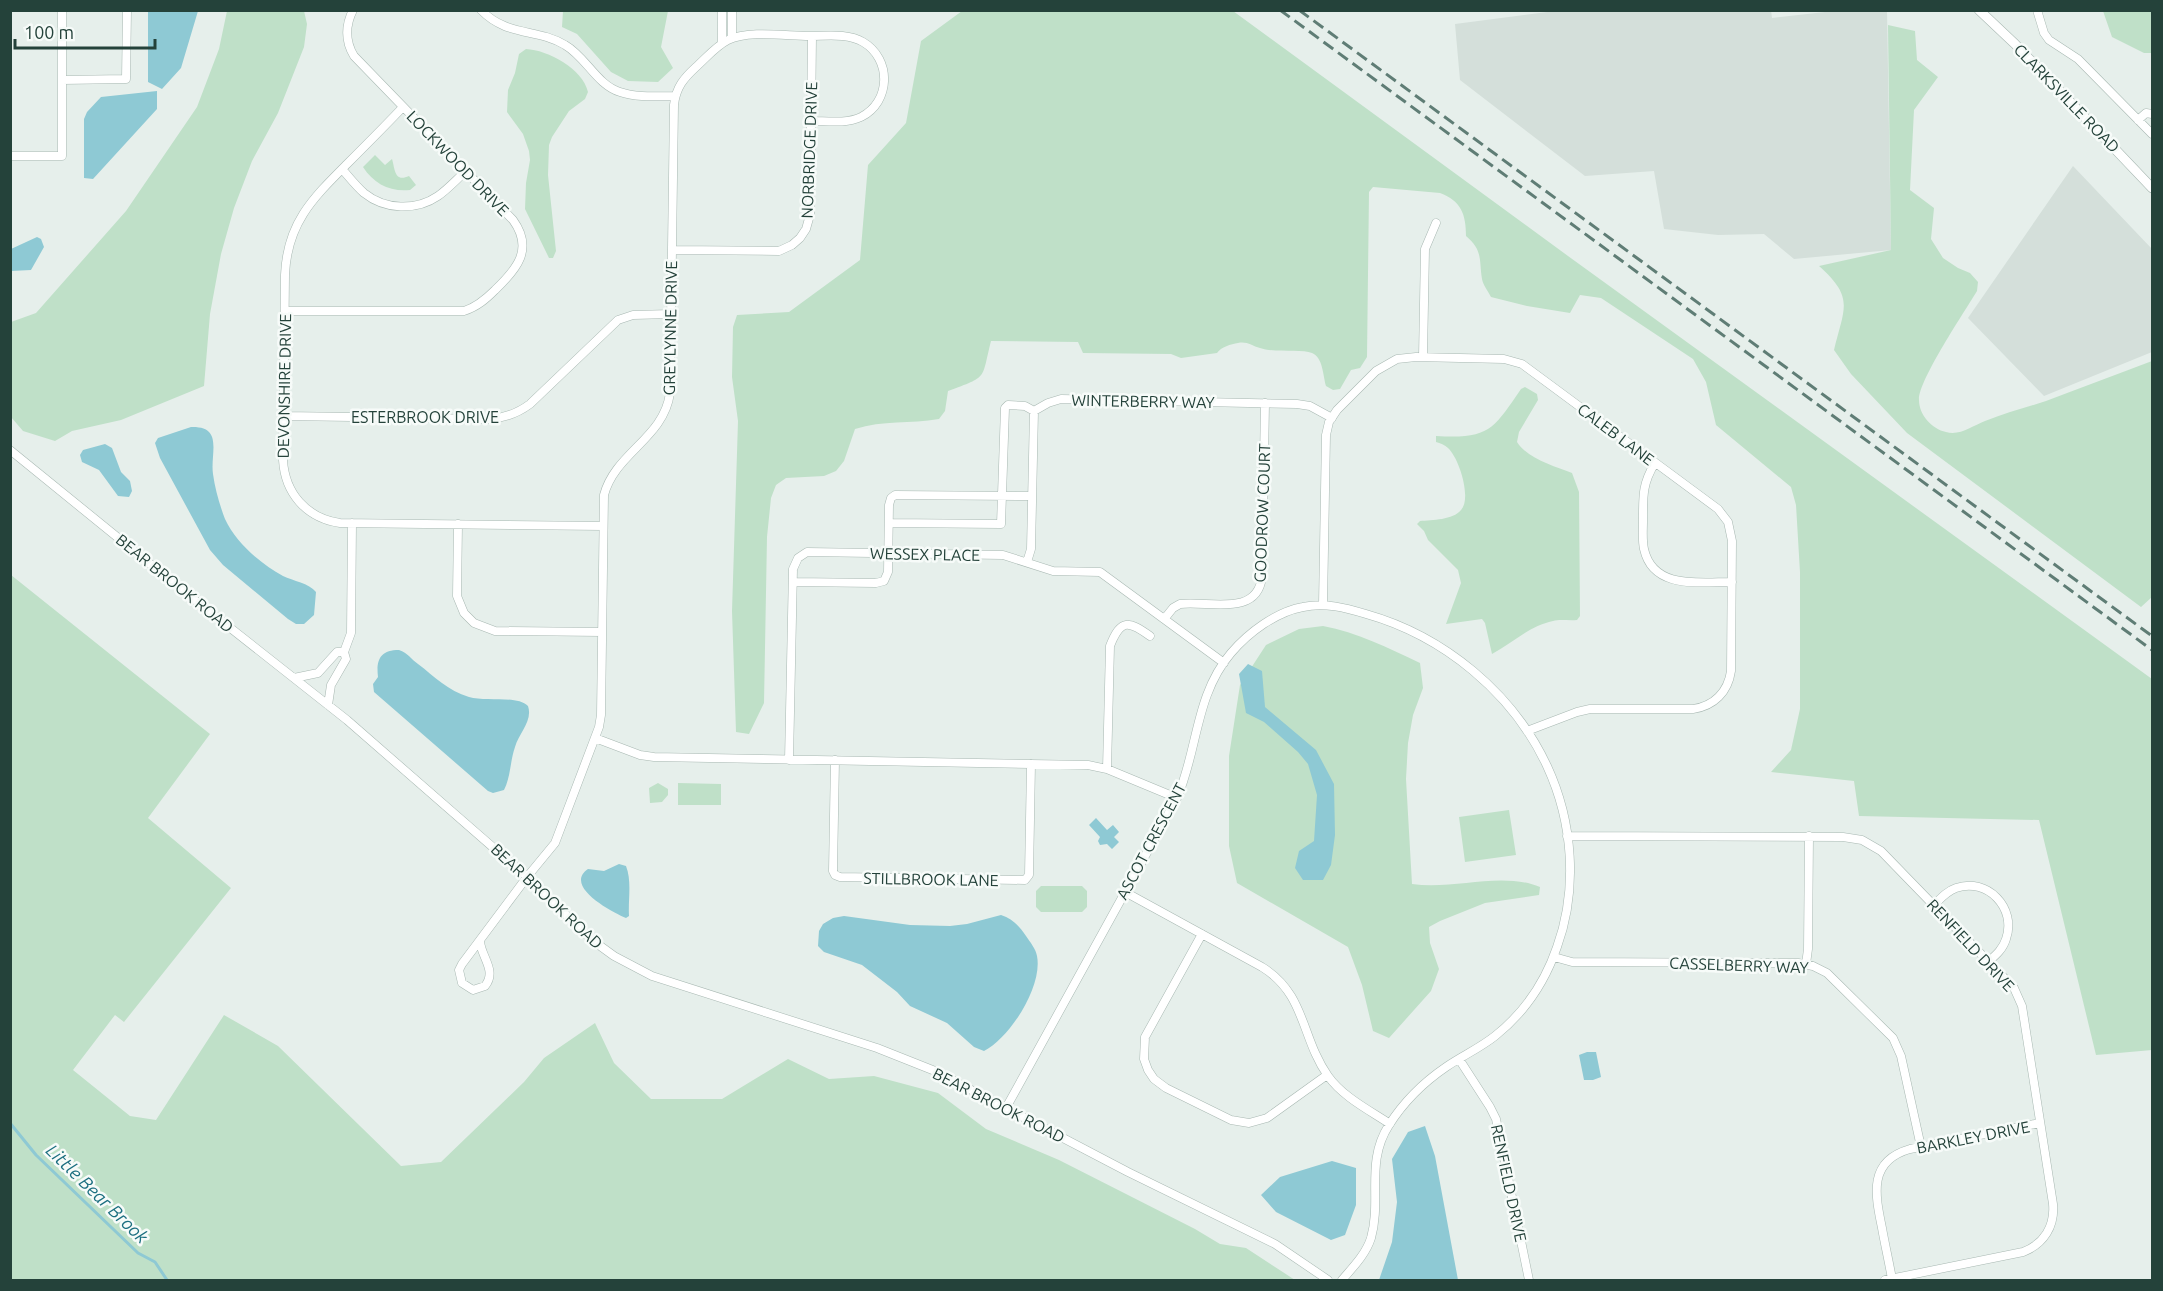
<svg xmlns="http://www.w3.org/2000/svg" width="2163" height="1291" font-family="Ubuntu,sans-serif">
	<rect width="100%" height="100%" fill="#e6efeb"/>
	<!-- built -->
	<path fill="#d4dfda" d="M1563,10H1771L1772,18L1834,11H1887L1891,250L1794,259L1764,234L1718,235L1664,229L1654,171L1585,176L1460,80L1455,24Z
		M2073,166L2152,249V352L2044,396L1968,318Z"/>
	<!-- green -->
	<path fill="#bfe0c8" d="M227,11H304L307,24L304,47L278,113L252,161L234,208L221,254L210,314L204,386L121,420L72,431L55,441L23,431L11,417V322L36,313L126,211L197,107L219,49Z
		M563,11H668L661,47L673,68L658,82L628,81L611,72L577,34L562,27Z
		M962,11H1233L1568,256L2152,679V1050L2096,1055L2039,820L1859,816L1854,781L1771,772L1791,750L1800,709V572L1796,505L1791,487L1716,425L1706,382L1693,359L1601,298L1580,295L1570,313L1527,306L1491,297C1488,291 1483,285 1482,279C1479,260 1483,250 1466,236C1466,214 1461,201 1440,193L1373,187L1369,192L1367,357L1360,368L1351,370L1340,389L1333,390L1326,386C1323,376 1323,357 1312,353C1302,349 1274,353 1260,348C1252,346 1247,341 1238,343C1231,344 1221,347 1217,353L1181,358L1171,354L1083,353L1078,342L991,341C981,380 989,376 948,391L945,411L939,419C910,424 883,420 855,429L844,461L836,471L824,476L786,478L776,485L771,498L767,537L764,703L749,734L736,732L732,611L738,421L732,377L733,327L737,315L789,312L860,260L868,165L906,123L921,41Z
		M2103,11H2152V53H2144L2112,37Z
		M1888,25L1915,31L1917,60L1938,77L1914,110L1910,190L1934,208L1931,239L1943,258L1958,268L1970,273L1978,282L1977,291C1965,311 1918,381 1919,400C1919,415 1932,429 1946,432C1960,436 1972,426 1985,421C2005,413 2025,408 2046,401C2081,388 2117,374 2152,361V597L2141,607L1907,433L1851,374L1834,350C1844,308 1855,298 1819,266L1891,250Z
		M526,49C548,50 583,69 588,92L585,99L569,111L552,137L549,145L548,175L556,251L553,258H549L525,209L526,183L530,160L529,151L523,134L507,112L508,90L515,73L519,54Z
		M375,155L385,165L392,159C395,168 394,183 409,176L416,185L410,190C390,192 374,184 363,167Z
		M1525,387L1537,394L1538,400L1519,432L1517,442C1528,459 1554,466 1572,473L1579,492L1580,616L1577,620C1569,621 1560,619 1553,621C1529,626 1513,643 1492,654L1485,623L1482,619L1446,624L1461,583L1458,570L1428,540L1424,531L1417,524L1420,521C1432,520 1453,520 1461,510C1472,498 1459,458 1448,448C1445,445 1440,443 1436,442V436C1489,439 1493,430 1521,389Z
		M11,575L210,734L148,818L231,888L124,1022L115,1015L73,1070L130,1116L156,1120L224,1015L278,1046L401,1166L441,1162L524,1082L544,1058L595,1023L614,1063L651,1099H722L788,1059L829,1079L874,1076L938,1093L986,1129L1059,1160L1195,1229L1220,1244L1246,1248L1295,1280H11Z
		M1323,626C1357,632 1388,648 1420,663L1423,688L1413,715L1408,743L1406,779L1412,884C1455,890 1500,871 1540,887L1539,895L1485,903L1440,921L1429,927L1430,943L1439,969L1431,991L1389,1038L1373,1031L1362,985L1348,947L1237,883L1229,846V756L1240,685L1266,645L1299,629Z
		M658,783L668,789V795L662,802L650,803L649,788Z
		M678,783L721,784V805H678Z
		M1509,810L1516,855L1465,862L1459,817Z
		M1041,886H1082L1087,891V907L1082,912H1041L1036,907V891Z"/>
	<!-- water -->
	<path fill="#8ec9d4" d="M148,11H198L181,68L162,89L148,82Z
		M157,91V109L93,179L84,178V119L87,112L101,97Z
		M37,237L41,239L44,247L31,270L11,271V249Z
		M191,427C224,426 210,453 213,474C215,489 220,506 225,519C236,543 261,564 283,576C293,581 309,583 316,592L314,615L304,624H296L288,619L223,565L210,550L160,458L155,443L158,438Z
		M105,444L112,448L121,472L130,481L132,491L129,497L118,496L99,470L82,462L80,455L83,450Z
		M399,650C408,653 411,659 418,664C434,676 448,691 469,697C485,702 517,695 528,706C533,721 519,733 515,747C510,761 511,776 504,790L493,793L488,791L374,692L373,684L378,677C376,660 380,650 399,650Z
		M1248,664L1262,671L1265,707L1316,750L1334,784L1335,835L1331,865L1323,880H1303L1295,868L1299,851L1314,841L1317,795L1308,764L1298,752L1264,722L1246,713L1239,674Z
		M1096,818L1107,830L1113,825L1119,832L1114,837L1119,842L1112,849L1107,844L1100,845L1098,841L1100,837L1089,825Z
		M619,864L626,866C632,881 628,900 629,916L626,918C612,912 563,886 588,869L604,871Z
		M1001,915C1013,919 1019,926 1026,936C1030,942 1036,949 1037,956C1043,986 1010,1038 984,1051L974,1047L947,1023L910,1006L897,992L862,965L824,952L818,946L819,931L823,924L833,918L844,916L910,925L950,926L967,924Z
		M1587,1052H1596L1601,1077L1593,1080H1584L1579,1055Z
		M1425,1126L1435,1156L1458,1280H1379L1392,1242L1397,1202L1392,1159L1408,1132Z
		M1332,1161L1356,1168V1205L1345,1235L1331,1240L1276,1212L1261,1195L1280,1177Z"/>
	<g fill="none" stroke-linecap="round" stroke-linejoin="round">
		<!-- stream -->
		<path stroke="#8ec9d4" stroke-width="3" d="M10,1123L36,1155L138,1253L155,1262L167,1280"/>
		<defs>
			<path id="minor" d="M481,10C507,37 537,28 565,45C586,57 597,85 620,92C637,98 658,96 675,96
				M2037,10L2044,33L2049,40L2078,59L2152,134
				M732,38V10
				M722,43V10
				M62,80L126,79L127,10
				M403,107C385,126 366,145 347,164C313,198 287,223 285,275L283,460C285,493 306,518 340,523L603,526
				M2138,120L2146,113L2152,114
				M10,156H62V10
				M342,169C349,177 356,186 364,193C385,210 416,211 438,196C448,189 457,179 466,171
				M672,250L779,251L792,245L800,238L806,229L810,215L812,36
				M285,311H464C477,307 486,299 495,290C517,269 534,249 513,220L354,56C345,41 345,26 353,10
				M1423,357L1425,249L1436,223
				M284,416L489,419C505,418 518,413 530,404L618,320L633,315L671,314
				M10,450L186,593L347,720L527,877L592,940L614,956L652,976L877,1048L935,1071L1128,1172L1275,1244L1328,1280
				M1655,463C1642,484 1643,497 1643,521C1643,530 1642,540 1644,549C1653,590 1700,582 1732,582
				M889,523L1001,524L1005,408L1008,405L1025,406L1034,411
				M458,524L457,596L464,613L474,623L495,631L602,632
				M1027,562L1031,549L1034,411L1048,403L1061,399L1297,404L1310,406L1332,418
				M793,582L876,583L884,581L888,572L889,505L891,498L895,495L1032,496
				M1323,605L1326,435L1329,422L1337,410L1376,371L1397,359L1416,357L1504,359L1522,364L1718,509L1728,522L1732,541L1731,671C1728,692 1714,706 1693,709H1590L1577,712L1527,731
				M1165,618L1173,608L1180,604C1207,600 1257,618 1262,577L1265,403
				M294,678L318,673L337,652H344
				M328,705L331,685L346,659L344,652L351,633L352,523
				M595,738L640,755L654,757L1088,765L1107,769L1177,798
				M789,760L793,569L798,558L807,552L1003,555L1053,571L1100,572L1224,663
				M835,760L833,871L835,875L840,877L1025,880L1029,875L1031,764
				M1107,769L1110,646C1121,618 1129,621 1150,636
				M1567,836L1843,837L1862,840L1881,851L2014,988L2022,1006L2053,1204C2055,1226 2044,1244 2023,1252L1885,1280
				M1125,892L1262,967C1306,994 1301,1038 1328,1076C1343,1097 1369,1110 1390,1124
				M1934,905C1941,898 1947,891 1956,888C1987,877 2017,908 2006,939C2003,949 1996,955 1989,961
				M1202,934L1145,1037L1144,1059L1148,1070L1154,1079L1166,1088L1231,1120L1249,1123L1267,1118L1327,1075
				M480,942C482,958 497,971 485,986L473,990L462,983L459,970L462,964L527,877L555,843L599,727L601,715L604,495C615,453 664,438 670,393L674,105C676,87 684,78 696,67C706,58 716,46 728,40C748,30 787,36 809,36C827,36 848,33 863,42C892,59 891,102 861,117C846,124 827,121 811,121
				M1554,957L1572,962L1798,963L1813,966L1827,973L1893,1038L1901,1056L1921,1147
				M1806,964L1808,949L1809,836
				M1459,1059L1490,1107L1496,1119L1529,1280
				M1006,1108L1177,798C1198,750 1195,695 1231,653C1249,632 1276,612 1303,607C1324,602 1346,608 1366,614C1444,636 1513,693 1547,766C1573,822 1578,889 1557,947C1545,982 1524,1013 1495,1036C1480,1048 1462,1056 1446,1067C1424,1082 1403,1103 1389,1125C1365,1162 1382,1199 1371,1238C1366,1254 1353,1267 1342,1280
				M1892,1279C1889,1262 1885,1245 1882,1228C1875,1194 1868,1161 1910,1149L2040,1123"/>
			<path id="tertiary" d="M1979,10L2015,44L2152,188"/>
		</defs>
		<!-- minor casing -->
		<use href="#minor" stroke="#a8b8b2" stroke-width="9"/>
		<!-- tertiary casing -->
		<use href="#tertiary" stroke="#a8b8b2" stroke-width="10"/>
		<!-- minor -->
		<use href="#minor" stroke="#fff" stroke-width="8"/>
		<!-- tertiary -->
		<use href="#tertiary" stroke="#fff" stroke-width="9"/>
		<!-- rail -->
		<path stroke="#5f7d75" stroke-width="3" stroke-dasharray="12 6" stroke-linecap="butt" d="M1280,10L2152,650
			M1299,10L2152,636"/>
	</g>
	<g text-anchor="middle" stroke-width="5" stroke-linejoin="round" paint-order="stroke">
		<!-- street labels -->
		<g font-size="16" fill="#24423a" stroke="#f7fbf9">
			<text transform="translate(2067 98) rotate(46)" y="6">CLARKSVILLE ROAD</text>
			<text transform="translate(809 150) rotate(-88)" y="6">NORBRIDGE DRIVE</text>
			<text transform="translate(458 163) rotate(46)" y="6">LOCKWOOD DRIVE</text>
			<text transform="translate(670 328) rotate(-89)" y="6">GREYLYNNE DRIVE</text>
			<text transform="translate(284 386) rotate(-89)" y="6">DEVONSHIRE DRIVE</text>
			<text transform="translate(1143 401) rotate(1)" y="6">WINTERBERRY WAY</text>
			<text x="425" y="423">ESTERBROOK DRIVE</text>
			<text transform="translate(1616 434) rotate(37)" y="6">CALEB LANE</text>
			<text transform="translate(1262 513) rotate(-88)" y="6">GOODROW COURT</text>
			<text transform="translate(925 554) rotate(1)" y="6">WESSEX PLACE</text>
			<text transform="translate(175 583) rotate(39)" y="6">BEAR BROOK ROAD</text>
			<text transform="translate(1151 841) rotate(-62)" y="6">ASCOT CRESCENT</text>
			<text transform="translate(931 879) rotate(1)" y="6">STILLBROOK LANE</text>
			<text transform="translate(547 896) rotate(43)" y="6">BEAR BROOK ROAD</text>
			<text transform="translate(1971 945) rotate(47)" y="6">RENFIELD DRIVE</text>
			<text transform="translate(1739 965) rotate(2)" y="6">CASSELBERRY WAY</text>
			<text transform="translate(999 1105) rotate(27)" y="6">BEAR BROOK ROAD</text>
			<text transform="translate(1973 1137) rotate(-11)" y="6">BARKLEY DRIVE</text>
			<text transform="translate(1509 1183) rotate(78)" y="6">RENFIELD DRIVE</text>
		</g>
		<!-- water labels -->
		<g font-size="18" font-style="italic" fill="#1c6f80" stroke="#f7fbf9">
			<text transform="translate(97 1194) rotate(44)" y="6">Little Bear Brook</text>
		</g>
	</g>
	<!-- border -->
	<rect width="2163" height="1291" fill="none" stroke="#24423a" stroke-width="24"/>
	<!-- scale -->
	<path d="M15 39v9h140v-9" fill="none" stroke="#24423a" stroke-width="3"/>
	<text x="24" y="39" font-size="18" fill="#24423a" stroke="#f7fbf9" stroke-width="4.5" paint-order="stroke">100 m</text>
</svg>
